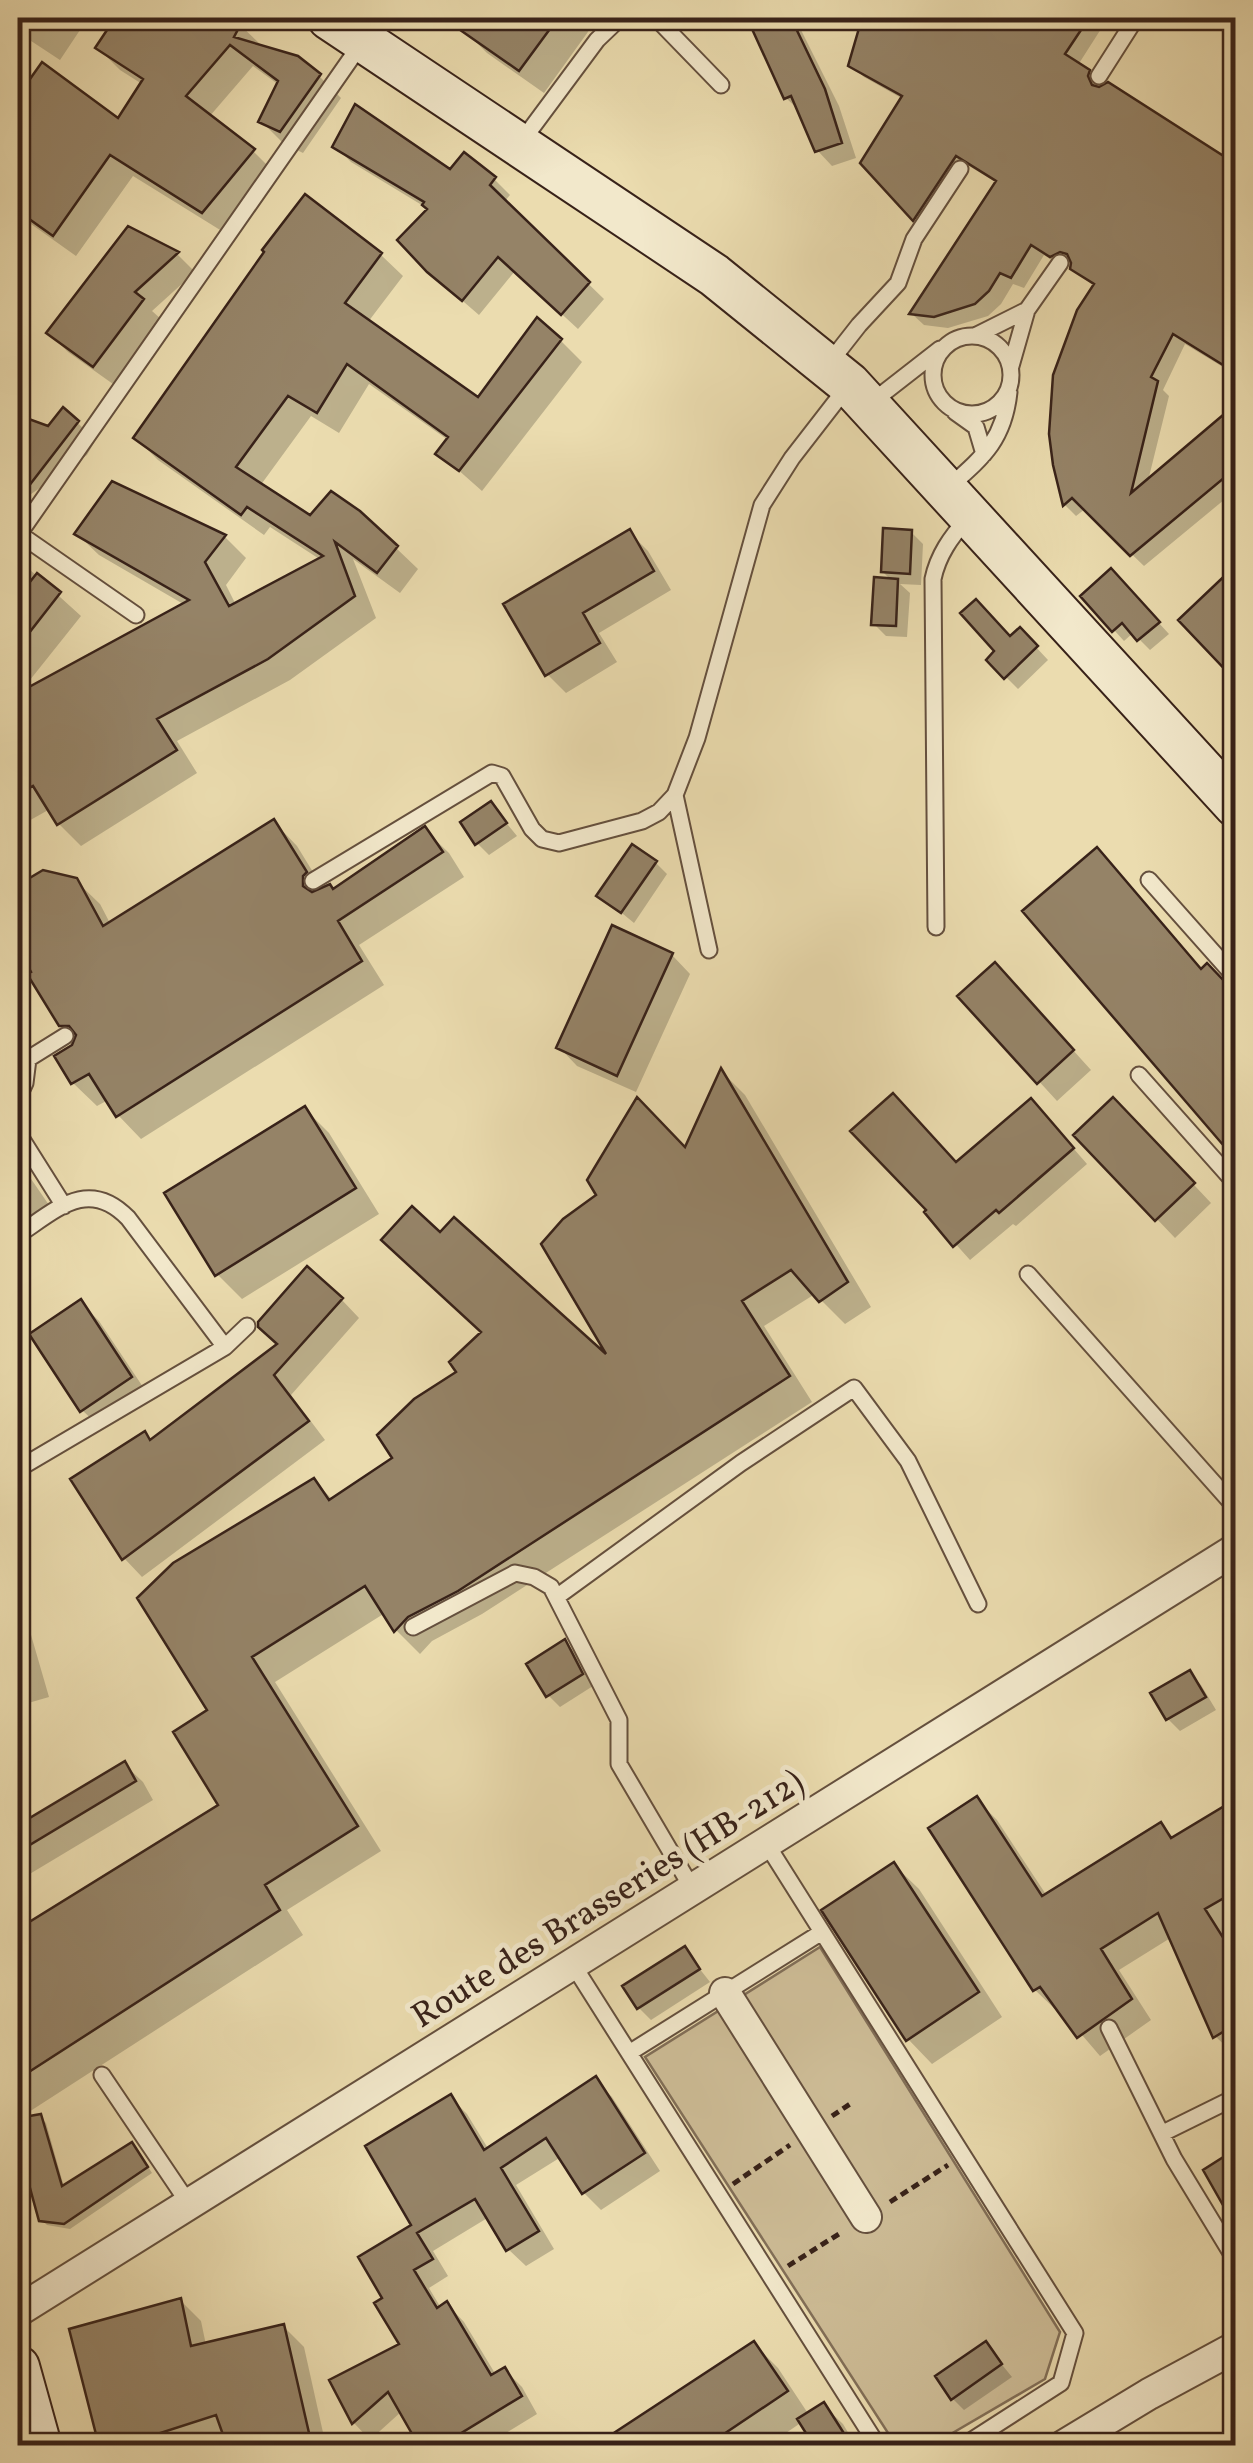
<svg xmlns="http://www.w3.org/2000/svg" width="1253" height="2463" font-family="Vollkorn,serif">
	<rect width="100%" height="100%" fill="#ebdcaf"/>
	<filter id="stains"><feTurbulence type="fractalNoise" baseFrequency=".002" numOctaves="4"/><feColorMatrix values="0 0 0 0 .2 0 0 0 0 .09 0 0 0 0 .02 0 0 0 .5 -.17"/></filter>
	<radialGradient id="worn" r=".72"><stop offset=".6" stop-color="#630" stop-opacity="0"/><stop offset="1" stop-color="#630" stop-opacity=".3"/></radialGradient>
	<!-- green -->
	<path fill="#cdbc96" stroke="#826f58" stroke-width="2.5" d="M820,1947L1060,2332L1045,2379L932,2445L888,2433L645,2057Z"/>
	<!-- shadow -->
	<path fill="#0003" d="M18,18H88L60,60L25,37L18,49Z
		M118,18H233L262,46L319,76L341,98L303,153L283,143L261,121L279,85L253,66L209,117L253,151L275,173L225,233L133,176L76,256L31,224L18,244V100L43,66L118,122L142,84L120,70L98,48Z
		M471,18H598L544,93L487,53L463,29Z
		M750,18H795L839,106L856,158L832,166L817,150L801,112L786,98Z
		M865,18H1108L1078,65L1101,85L1100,89L1236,167V375L1185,344L1163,390L1169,396L1148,481L1236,407V490L1144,566L1085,509L1076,516L1065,505L1055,465L1095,287L1072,268L1074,263L1064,268L1044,255L1024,288L1013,284L1001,304L988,316L948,328L924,325L912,314L997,183L969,166L926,230L863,163L903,99L864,77L851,65Z
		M335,146L494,179L510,195L504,202L604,299L578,329L515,271L479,315L428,271L430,210L351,162Z
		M305,197L381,255L403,276L368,322L478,400L560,340L582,362L482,491L439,453L448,440L369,384L339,433L311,416L260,486L311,518L396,548L418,569L400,593L353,559L376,618L290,680L177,741L197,773L81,846L59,824L50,809L18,827V695L185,605L99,555L77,534L113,484L225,537L246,558L226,585L236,605L321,560L270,527L264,535L158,460L136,438Z
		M128,229L177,254L195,272L152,311L161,319L113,384L68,352L49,333Z
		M18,317L31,330L18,351Z
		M18,417L48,429L77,422L95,441L87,455L24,499L18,495Z
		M629,532L648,551L671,590L599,633L617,662L566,693L547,674Z
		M911,532L923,544L921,585L900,584L910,593L907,637L886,636L874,624L892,581L883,572Z
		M18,559L81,616L18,695Z
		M1121,582L1169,634L1150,650L1133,633L1124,641L1114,630Z
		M1020,630L1048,660L1018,689L989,660Z
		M491,804L517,836L489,855L477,843Z
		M274,822L297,846L324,890L333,891L425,830L449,853L464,877L359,945L384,985L141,1139L118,1115L108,1100L97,1106L73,1083L57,1057L77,1040L61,1025L18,943V888L44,873L75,880L100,904L111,925Z
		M1097,851L1121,875L1236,1008Z
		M18,853L25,865L18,870Z
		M655,862L667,874L634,923L600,895Z
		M672,955L690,974L636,1092L577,1066L559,1047Z
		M1013,984L1091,1070L1057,1101L961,996Z
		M722,1072L745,1095L871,1307L845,1324L815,1294L764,1326L812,1402L482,1614L432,1641L420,1654L396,1630L385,1613L275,1682L381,1851L287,1910L303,1935L18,2119V1932L222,1806L210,1711L314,1481L333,1500L395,1458L459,1372L483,1333L440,1236L613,1364L687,1151Z
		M18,1096L27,1112L18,1118Z
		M305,1109L329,1133L379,1214L242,1299L217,1274Z
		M1046,1117L1087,1164L1016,1226L1013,1224L970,1260L927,1212L956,1165Z
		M1132,1119L1211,1203L1175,1238L1077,1135Z
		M18,1160L49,1205L18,1224Z
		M341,1299L359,1318L291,1395L325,1440L142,1577L124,1558L152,1442Z
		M81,1303L99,1321L149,1396L101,1428L82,1410Z
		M18,1590L49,1697L18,1706Z
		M565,1642L577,1654L593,1686L560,1707L548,1695Z
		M1189,1673L1201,1685L1216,1710L1180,1731L1168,1719Z
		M124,1764L143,1782L153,1800L18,1881V1828Z
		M976,1799L997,1820L1047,1896L1161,1825L1175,1839L1236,1802V1923L1223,1930L1236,1950V2056L1215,2036L1172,1937L1119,1970L1151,2020L1100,2056L1059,2008L1056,2010L1035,1990Z
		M894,1865L919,1889L1002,2017L932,2064L908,2039Z
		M684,1949L710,1982L651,2020L639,2008Z
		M595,2080L612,2097L660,2171L601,2210L584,2193L561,2157L516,2185L554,2249L526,2266L508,2249L489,2217L433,2251L448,2276L429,2288L441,2308L447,2304L464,2322L496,2375L505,2370L522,2387L537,2414L485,2446H422L402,2411L370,2440L354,2423L332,2381L403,2345L386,2298L414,2226L450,2097L467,2114L489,2150Z
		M40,2117L46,2123L64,2187L137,2150L152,2173L70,2229L47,2225L41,2219L18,2135V2120Z
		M180,2300L201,2321L206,2345L283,2326L304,2347L326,2446H228L229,2438L203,2446H101Z
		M754,2344L778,2368L809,2415L824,2406L843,2424L856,2446H817L802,2422L767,2446H625Z
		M985,2344L1012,2377L964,2410L952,2398Z"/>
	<!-- building -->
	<path fill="#958367" stroke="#382219" stroke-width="2.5" d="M115,18H244L234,37L298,56L321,74L280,132L258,122L278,81L230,45L186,96L255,149L202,213L110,155L53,236L18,211V96L42,62L118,118L143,79L95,48Z
		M443,18H558L519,71Z
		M747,18H791L825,89L842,143L815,152L791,96L784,99Z
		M862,18H1089L1065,54L1090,70L1088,76L1092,85L1099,87L1108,82L1236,164V373L1173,334L1151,377L1158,381L1131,493L1236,404V468L1130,556L1072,498L1063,506L1053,465L1049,434L1053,375L1077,310L1094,284L1070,269L1071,263L1067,254L1060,252L1050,257L1031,245L1011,278L1000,273L989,291L975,304L934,317L909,314L996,181L956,156L913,221L860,163L902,96L848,66Z
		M355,104L450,169L464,152L496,177L490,185L590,282L561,315L498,257L462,301L427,272L397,240L427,209L422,205L424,202L332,147Z
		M305,194L382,253L345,303L478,397L537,317L562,339L459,471L435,454L448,437L347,364L317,413L288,396L236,467L310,515L331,491L360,511L398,546L377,573L335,542L355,596L268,659L157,719L177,750L57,825L33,786L18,794V693L189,600L74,534L112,481L226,535L205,562L229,606L323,556L247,507L241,515L133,438L264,252L262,250Z
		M128,226L179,252L135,292L144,299L93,367L46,333Z
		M63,407L79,421L18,500V415L48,426Z
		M883,528L912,530L910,574L881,572Z
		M630,529L654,571L583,613L600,643L545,676L503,604Z
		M1236,565V681L1178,620Z
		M1111,568L1160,622L1137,641L1122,623L1112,632L1080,596Z
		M37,573L61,592L18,647V597Z
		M874,577L898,579L896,626L871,625Z
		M976,599L1010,636L1020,627L1038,646L1004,679L986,660L994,651L960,613Z
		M491,801L507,823L475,845L460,822Z
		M274,819L307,872L303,876V886L312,892L330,884L333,889L425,826L443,852L338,921L362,961L116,1117L89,1074L71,1084L54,1056L72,1045L76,1035L69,1026H59L27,974L31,972L18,948V885L43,870L77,878L103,926Z
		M632,844L657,861L621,913L596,896Z
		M1097,847L1201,969L1207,963L1228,985L1236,989V1160L1022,911Z
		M612,925L673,953L617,1076L556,1048Z
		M995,962L1074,1050L1037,1084L957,996Z
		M721,1068L848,1282L819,1302L791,1270L742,1301L790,1376L458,1591L408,1617L394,1632L365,1586L252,1657L358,1826L265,1885L280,1910L18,2079V1929L218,1805L173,1732L207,1710L137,1598L173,1563L314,1478L329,1500L392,1458L377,1435L414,1399L456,1372L449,1362L481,1332L381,1240L412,1206L440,1232L454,1217L606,1354L541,1244L563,1219L596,1195L587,1180L637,1097L685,1147Z
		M893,1093L956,1162L1031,1098L1074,1148L999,1213L996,1210L953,1247L924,1212L926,1210L850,1131Z
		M1113,1097L1195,1183L1155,1221L1073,1135Z
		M305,1106L356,1188L215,1276L164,1193Z
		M307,1266L343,1298L274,1375L309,1421L122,1560L70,1479L145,1431L150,1440L277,1344L258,1327V1322Z
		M81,1299L132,1377L80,1412L29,1334Z
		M565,1639L583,1674L546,1697L526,1664Z
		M1190,1670L1206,1697L1166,1720L1150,1693Z
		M125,1761L136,1781L18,1852V1825Z
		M977,1796L1042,1896L1161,1822L1171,1838L1236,1799V1891L1205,1909L1236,1958V2024L1213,2038L1158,1913L1101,1949L1132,1999L1077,2038L1040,1987L1033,1991L928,1828Z
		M894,1862L979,1992L906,2041L821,1910Z
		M685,1946L700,1969L637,2009L622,1986Z
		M596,2076L645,2153L582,2194L546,2138L501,2168L539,2231L506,2251L475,2199L417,2233L433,2259L414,2270L437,2308L447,2301L491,2375L505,2367L522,2396L440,2446H419L388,2392L352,2424L329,2380L399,2344L374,2303L382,2298L358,2257L411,2225L365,2146L451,2094L484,2150Z
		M41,2114L62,2186L132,2142L148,2167L64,2224L39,2221L18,2144V2118Z
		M1236,2149V2228L1203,2170Z
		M181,2298L191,2346L284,2324L312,2446H227L216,2415L120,2446H99L69,2329Z
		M754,2341L788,2391L706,2446H594Z
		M986,2341L1002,2364L951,2400L935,2376Z
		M824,2402L852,2446H814L797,2419Z"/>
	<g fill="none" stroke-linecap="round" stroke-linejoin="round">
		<defs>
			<path id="lane" d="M656,18L721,85
				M1099,76L1136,18
				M522,141L597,40L620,18
				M977,335L1027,310
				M933 375a39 39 0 1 1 78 0a39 39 0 1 1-78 0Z
				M830,362L859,325L898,283L914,239L960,169
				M1011,366L1027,310L1060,263
				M872,402L940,349
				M955,412L976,427L984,454
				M949,487C983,457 1004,440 1009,392
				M18,533L136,615
				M19,534L361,44
				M675,795L709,950
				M1149,880L1236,978
				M313,881L492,773L502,776L532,829L542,839L559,843L642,821L659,812L675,795L697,738L762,505L792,458L847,387
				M936,927L933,579C938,555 951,537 967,519
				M1139,1075L1236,1184
				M18,1098L25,1083L28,1059L65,1036
				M18,1133L64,1206
				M18,1235C56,1210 88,1177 128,1218L225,1347
				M1028,1274L1236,1508
				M18,1469L225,1347L247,1326
				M558,1596L741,1463L854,1388L908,1461L978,1604
				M413,1627L515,1573L534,1577L551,1587L619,1720V1764L692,1888
				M766,1843L1075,2333L1061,2383L963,2446
				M572,1963L878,2446
				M1109,2028L1174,2159L1236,2261
				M629,2053L822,1932
				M102,2075L189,2204
				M1163,2133L1236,2097
				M207,2446L216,2443"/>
			<path id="street" d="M725,1993L866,2217
				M18,2311L1236,1549
				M1063,2446L1149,2394L1236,2347"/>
			<path id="secondary" d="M329,18L714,275L849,384L1236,806
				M18,2367L40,2446"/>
		</defs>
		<!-- lane casing -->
		<use href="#lane" stroke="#65503e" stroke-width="19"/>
		<!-- street casing -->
		<use href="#street" stroke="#65503e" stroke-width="34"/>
		<!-- secondary casing -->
		<use href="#secondary" stroke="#382219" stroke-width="46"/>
		<!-- path -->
		<path stroke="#382219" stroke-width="5" stroke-dasharray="8 5" stroke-linecap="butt" d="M832,2116L850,2104
			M733,2184L790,2145
			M890,2202L948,2165
			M788,2266L842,2232"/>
		<!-- lane -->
		<use href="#lane" stroke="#f2e8cb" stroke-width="15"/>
		<!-- street -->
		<use href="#street" stroke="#f2e8cb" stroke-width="30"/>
		<!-- secondary -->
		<use href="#secondary" stroke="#f2e8cb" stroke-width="42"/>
	</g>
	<g text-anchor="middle" stroke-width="10" stroke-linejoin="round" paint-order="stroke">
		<!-- street labels -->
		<g font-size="35" fill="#382219" stroke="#f2e8cb">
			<text transform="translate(607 1898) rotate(-32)" y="12">Route des Brasseries (HB-212)</text>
		</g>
	</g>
	<!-- margin -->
	<rect width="1253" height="2463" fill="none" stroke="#ebdcaf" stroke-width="60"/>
	<rect x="20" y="20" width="1213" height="2423" fill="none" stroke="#382219" stroke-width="5"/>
	<rect x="30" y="30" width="1193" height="2403" fill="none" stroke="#382219" stroke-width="2.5"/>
	<rect width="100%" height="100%" filter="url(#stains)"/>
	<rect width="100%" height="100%" fill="url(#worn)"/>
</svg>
